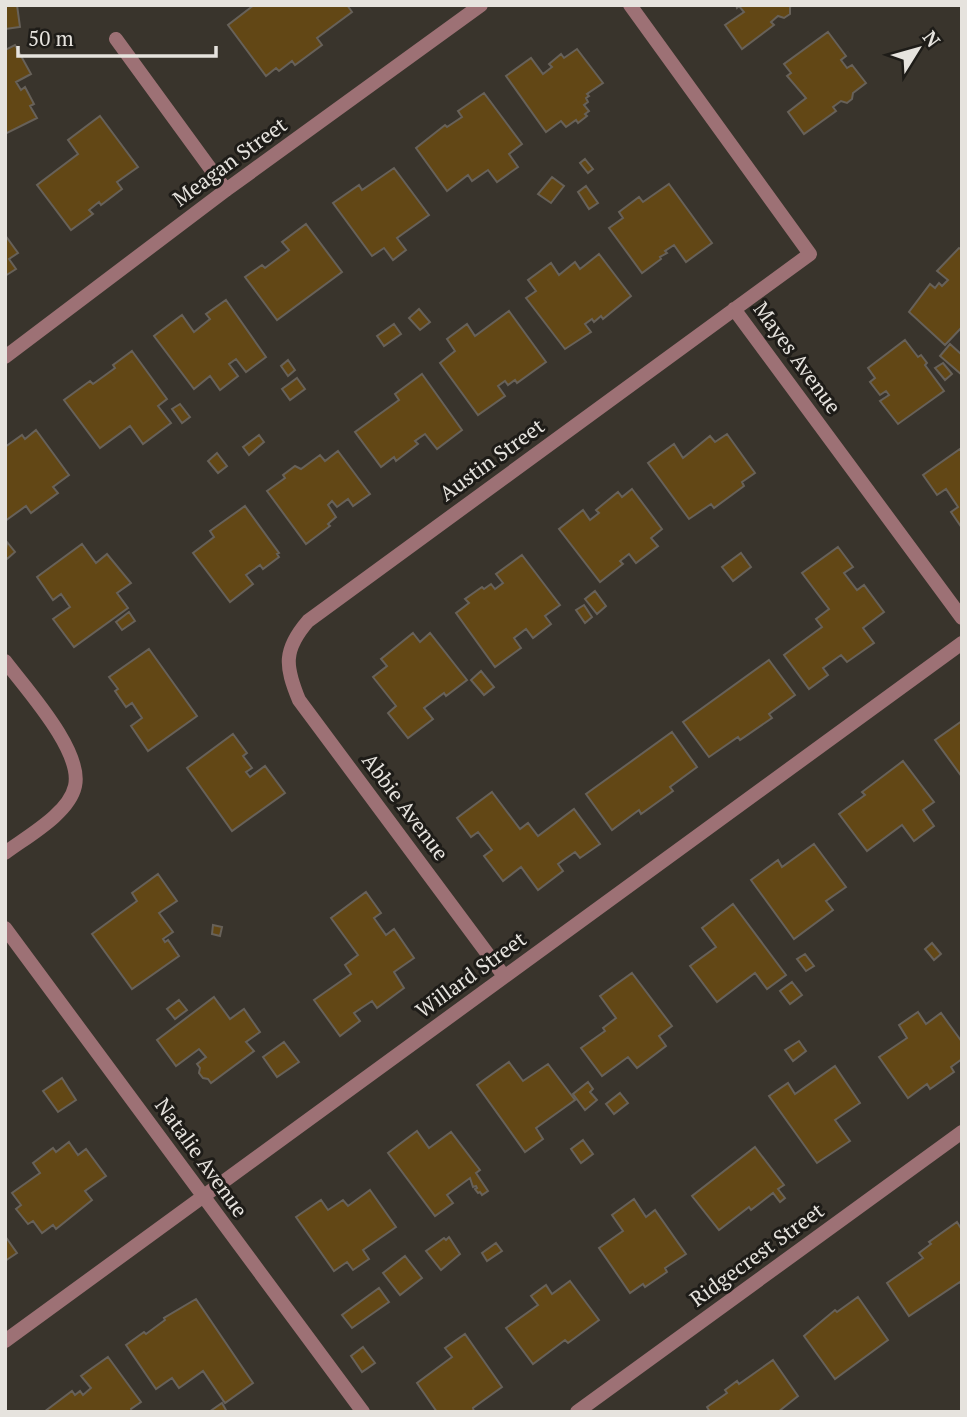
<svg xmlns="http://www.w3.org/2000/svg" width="967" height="1417" font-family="'PT Serif',serif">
	<rect width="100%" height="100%" fill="#39342c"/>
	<!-- building -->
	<path fill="#624715" stroke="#676159" stroke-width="2" d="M5,5H17L20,27L5,29Z
		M254,5H347L352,12L317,38L322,45L295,65L292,61L279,71L276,68L266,76L228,25Z
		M736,5H793L790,7V14L784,18L778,16L771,22L774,25L742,49L725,25L744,12L739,6L737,8Z
		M828,32L846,56L841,60L847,68L852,65L866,83L853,93L852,99L847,103L841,101L833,107L836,111L804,134L788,112L806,98L787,76L791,73L784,64Z
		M15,45L31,74L16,82L21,90L25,87L34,104L30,106L37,118L5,134V50Z
		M577,49L603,83L587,94L589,96L586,98L588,102L584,105L589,111L585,114L587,116L578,123L576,120L566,127L561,121L546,132L506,76L531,58L543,74L552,67L549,64L561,54L564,58Z
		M484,93L522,144L509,154L518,167L497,182L488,170L472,181L468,175L447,191L416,148L445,125L447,127L462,117L458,111Z
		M100,116L138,167L117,182L122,189L101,205L99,202L89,210L93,214L71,230L37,185L78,154L68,140Z
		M585,159L593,169L588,173L580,163Z
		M394,168L429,215L397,238L406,250L393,260L384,248L372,256L333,203L359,185L362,190Z
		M552,177L564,186L551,203L538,194Z
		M669,184L712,243L686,262L674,245L665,251L667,253L660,257L661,259L642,273L609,228L623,218L619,212L639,197L643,202Z
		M586,186L598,203L589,209L578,192Z
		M306,224L342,272L277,320L245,277L262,265L265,268L289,250L282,242Z
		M5,235L18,253L9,259L16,269L5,276Z
		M959,248L962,250V327L945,345L909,312L930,284L935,288L939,283L942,286L948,280L937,271Z
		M599,254L631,296L603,319L601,316L594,322L592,319L585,324L591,332L565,349L526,298L536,291L528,280L551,263L559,275L575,262L580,269Z
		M226,300L266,357L246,372L236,359L229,364L238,376L220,390L210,376L194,389L154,336L182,315L194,332L210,319L206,314Z
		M419,309L430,322L420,330L409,318Z
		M509,311L546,362L517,383L515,380L508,385L505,381L498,386L505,396L478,415L440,363L455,351L447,339L467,324L475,336Z
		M394,324L401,334L384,346L377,336Z
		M905,340L918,357L921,355L927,363L925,365L944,391L898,424L880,401L889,395L886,391L880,395L870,382L875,378L868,368Z
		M950,344L962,355V375L940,356Z
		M132,351L167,399L158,406L171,423L143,444L130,426L100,448L64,400L90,381L93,384L115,368L113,365Z
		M288,360L295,370L288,376L281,366Z
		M943,363L952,374L945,380L935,368Z
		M422,374L462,430L437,449L425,434L415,441L418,444L396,461L394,457L381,467L355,432L399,400L395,394Z
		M297,378L305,389L290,400L282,389Z
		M180,404L190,417L182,423L172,409Z
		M36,430L69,475L53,487L58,493L31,513L26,506L5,521V447L22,435L25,439Z
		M727,434L755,473L742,482L744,486L714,508L711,504L689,519L648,463L674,444L683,458L710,436L715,442Z
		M259,435L264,442L249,455L243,447Z
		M960,449L962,452V528L951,512L958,507L946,489L937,495L923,475Z
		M338,451L370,494L353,506L348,499L337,507L332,501L328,505L336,517L328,524L330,526L306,544L267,491L285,478L283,475L295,466L301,469L320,455L325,461Z
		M217,453L227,466L218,473L208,461Z
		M632,489L662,529L651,538L658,546L636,563L629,554L620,561L623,564L600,582L559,529L583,510L590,520L599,513L596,510L618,492L622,497Z
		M245,506L279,553L277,554L279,557L263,569L260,565L246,575L253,584L230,602L193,553L214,537L210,531Z
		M7,542L15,552L7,559L5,556Z
		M82,544L96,563L107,554L131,583L117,593L128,608L74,647L53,619L70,607L61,594L53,600L37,577Z
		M838,547L853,567L844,573L857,590L864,585L884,612L863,628L874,643L847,662L841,655L823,668L828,675L809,689L784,655L822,627L816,619L829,609L802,573Z
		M741,553L751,567L733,581L722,567Z
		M522,555L560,605L545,616L551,624L533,638L526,629L514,638L521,648L495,667L456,613L469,603L465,599L482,587L484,589L491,584L495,589L503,583L496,574Z
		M595,591L606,606L597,614L585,599Z
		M584,605L592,617L585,623L576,610Z
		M129,612L135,621L122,630L116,622Z
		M413,633L420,642L430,633L467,680L446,696L444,693L424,708L433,719L408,738L388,713L396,706L373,677L387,666L381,659Z
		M149,649L197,716L148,751L131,726L142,718L132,703L126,707L115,691L118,689L109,677Z
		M769,660L795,695L769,714L772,718L740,740L738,737L709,757L683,722Z
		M481,671L494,687L484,695L471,680Z
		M962,721V777L935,740Z
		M672,732L697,767L670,787L673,791L641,814L639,810L612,830L586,794Z
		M233,734L247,753L243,756L252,768L246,772L250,777L265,766L285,793L232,831L187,768Z
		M903,761L934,802L923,810L934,826L914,841L902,825L867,851L839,814L865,795L862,792Z
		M492,792L520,829L528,823L538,836L574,809L600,844L580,858L575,852L558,864L563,871L538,890L521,867L503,881L484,856L492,850L478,832L471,837L457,818Z
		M814,844L846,887L826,901L833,910L794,939L751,880L778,860L782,867Z
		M158,874L177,901L159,913L173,932L163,939L165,942L168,940L179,956L132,989L92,934L137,901L132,893Z
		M366,892L381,913L374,918L386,935L394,929L414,958L394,972L404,988L377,1008L372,1001L354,1013L360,1021L340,1036L314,1000L351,974L345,965L358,955L331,918Z
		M733,904L786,975L767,989L755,973L717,1002L690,966L716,947L702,928Z
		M213,925L222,927L220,936L212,934Z
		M932,943L941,954L934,960L925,949Z
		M805,954L814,966L806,971L797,959Z
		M632,973L672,1026L659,1036L666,1046L637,1068L628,1057L602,1076L581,1048L605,1031L603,1028L616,1018L600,996Z
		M792,982L802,995L790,1004L780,991Z
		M214,997L230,1019L244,1009L260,1032L246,1042L254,1051L211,1083L208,1079L203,1078L199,1073L200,1068L197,1064L206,1057L199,1049L176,1066L157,1040Z
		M179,1000L187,1010L175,1019L167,1009Z
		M918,1012L926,1024L941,1013L962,1042V1059L951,1067L954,1072L930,1089L927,1084L908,1098L879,1057L907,1038L899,1025Z
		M799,1041L806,1051L793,1061L785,1050Z
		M284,1042L299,1062L277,1077L263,1057Z
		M509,1062L523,1081L548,1064L575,1100L536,1128L543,1139L525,1152L477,1085Z
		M835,1066L860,1103L835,1120L850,1141L817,1163L769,1096L788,1083L795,1094Z
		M62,1078L76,1100L58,1112L43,1091Z
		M588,1082L593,1089L590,1092L597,1100L585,1110L573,1094Z
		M620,1093L628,1103L614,1114L606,1104Z
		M417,1131L429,1148L451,1132L480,1170L476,1173L488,1191L482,1195L480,1192L478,1193L475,1189L477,1188L476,1186L473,1187L470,1178L447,1195L453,1203L435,1216L388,1153Z
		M583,1140L593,1154L581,1163L571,1149Z
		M69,1142L78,1155L86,1149L106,1176L85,1191L92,1200L56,1229L53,1225L42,1233L33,1221L28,1224L16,1209L21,1205L12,1193L40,1173L33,1163L53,1148L56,1152Z
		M755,1147L784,1185L778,1189L785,1198L780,1202L773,1193L751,1210L749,1207L719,1230L692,1196Z
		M370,1190L396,1227L363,1250L369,1259L353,1270L347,1262L334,1271L296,1217L321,1200L328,1210L343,1200L348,1206Z
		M634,1199L646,1217L655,1210L686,1254L665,1268L667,1272L645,1287L643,1284L630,1293L599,1248L623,1231L612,1215Z
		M957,1222L962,1230V1285L960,1282L909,1316L887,1283L923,1258L919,1253L931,1244L929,1242Z
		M5,1236L17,1253L5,1261Z
		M449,1237L460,1254L441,1270L426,1251L444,1238L446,1240Z
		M496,1243L502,1251L487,1261L482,1253Z
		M405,1256L422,1278L400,1295L383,1273Z
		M570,1281L599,1320L568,1343L565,1340L533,1364L506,1328L538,1305L531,1296L546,1285L552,1294Z
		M379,1288L389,1302L352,1328L342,1315Z
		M858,1297L888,1340L835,1379L804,1336L835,1310L837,1312Z
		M196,1299L253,1383L225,1403L203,1371L179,1388L172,1378L156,1389L126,1345L144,1332L146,1334L165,1320L164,1318Z
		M465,1334L502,1387L473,1408L474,1412H437L417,1383L452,1357L445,1348Z
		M363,1347L375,1363L362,1372L351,1356Z
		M108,1357L141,1402L131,1409L132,1412H44L72,1391L75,1395L80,1391L83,1395L91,1388L81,1376Z
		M773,1360L798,1396L778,1412H710L707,1407L727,1393L725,1390L737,1381L739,1384Z
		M222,1403L227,1412H209Z"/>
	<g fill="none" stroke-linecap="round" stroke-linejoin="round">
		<!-- street -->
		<path stroke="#9d7175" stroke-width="14" d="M116,39L226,190
			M734,309L962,618
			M5,357L226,190L481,5
			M5,661C26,689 83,751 75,786C69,814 26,837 5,853
			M5,928L363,1412
			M504,976L299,700C285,666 283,650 308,621L810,254L630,5
			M5,1341L962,643
			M577,1412L962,1132"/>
	</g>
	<g text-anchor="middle" stroke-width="6" stroke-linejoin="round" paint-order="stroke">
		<!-- street labels -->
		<g font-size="21" fill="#e6e3de" stroke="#1e1c18">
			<text transform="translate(230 162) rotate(-36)" y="7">Meagan Street</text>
			<text transform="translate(797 358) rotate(54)" y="7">Mayes Avenue</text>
			<text transform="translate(492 460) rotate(-36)" y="7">Austin Street</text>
			<text transform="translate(405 807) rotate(53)" y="7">Abbie Avenue</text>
			<text transform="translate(471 975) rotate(-36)" y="7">Willard Street</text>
			<text transform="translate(201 1158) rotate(54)" y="7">Natalie Avenue</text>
			<text transform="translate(757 1255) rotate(-36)" y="7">Ridgecrest Street</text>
		</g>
	</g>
	<!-- border -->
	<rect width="967" height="1417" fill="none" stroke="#e6e3de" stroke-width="14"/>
	<!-- north arrow -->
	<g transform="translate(918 49) rotate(53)" stroke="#1e1c18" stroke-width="5" paint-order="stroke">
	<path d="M0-5L12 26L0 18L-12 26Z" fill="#e6e3de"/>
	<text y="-10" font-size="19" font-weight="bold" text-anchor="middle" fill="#e6e3de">N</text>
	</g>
	<!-- scale -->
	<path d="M18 46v10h198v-10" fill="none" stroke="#e6e3de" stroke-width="3.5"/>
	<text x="28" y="46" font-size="21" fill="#e6e3de" stroke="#1e1c18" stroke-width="5" paint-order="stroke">50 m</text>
</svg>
